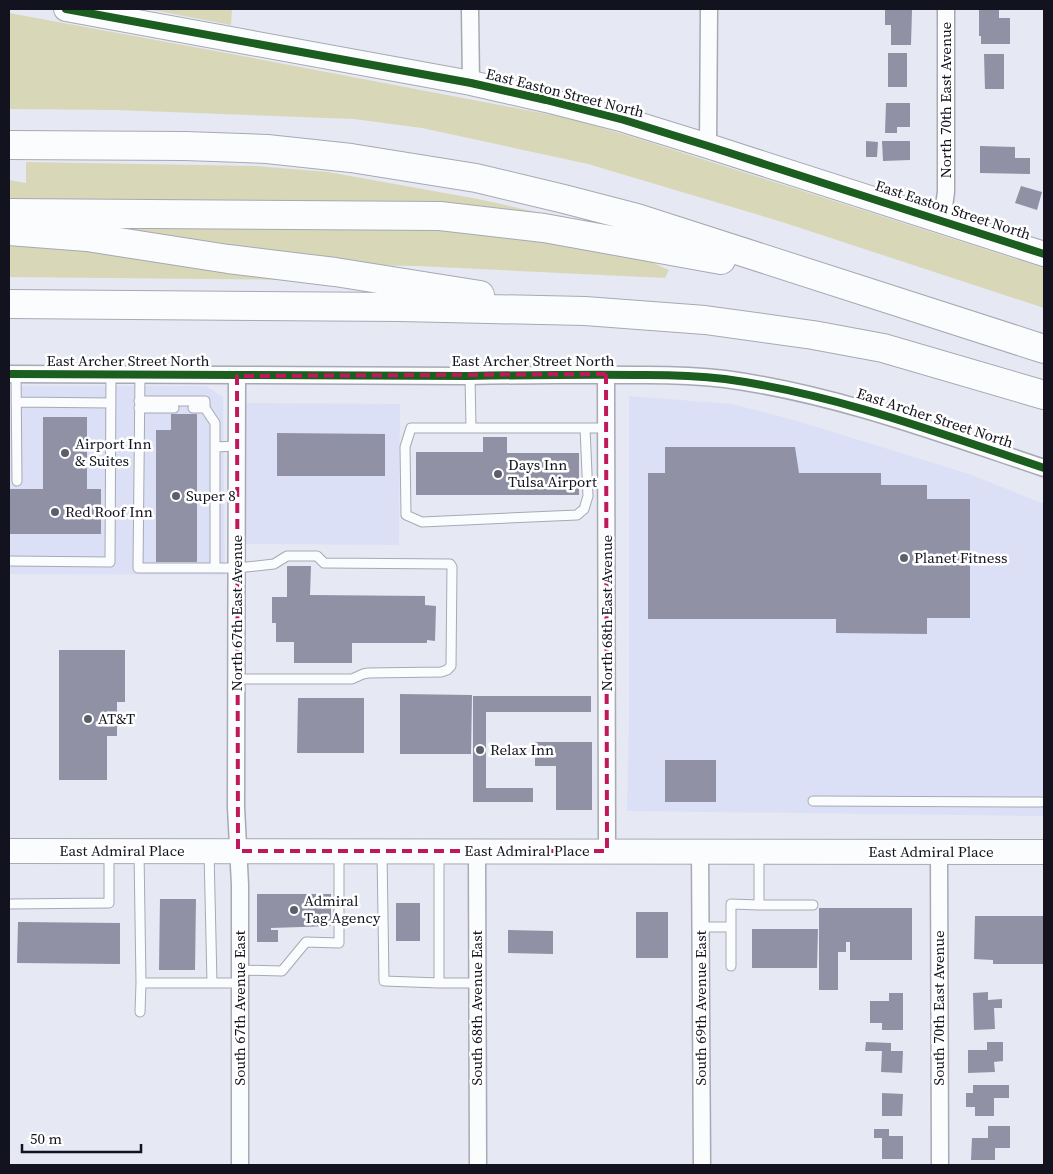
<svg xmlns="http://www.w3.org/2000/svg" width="1053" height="1174" font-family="'Source Serif 4',serif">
	<rect width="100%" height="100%" fill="#e6e8f3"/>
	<!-- built -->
	<path fill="#dce0f7" d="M9,386H206L223,397L225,575L9,574Z
		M629,396L732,404L794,420L969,474L1044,504V816L627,811L629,718Z
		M246,403L400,404L399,545L245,544Z"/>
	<!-- green -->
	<path fill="#d8d8b8" d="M147,9H232L231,25Z
		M9,13L232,54L568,118L633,137L1044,268V308L782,222L588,164L422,128L354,119L116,110L9,109Z
		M26,162L256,166L328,172L478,199L591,224L394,203L9,199V180L26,183Z
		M438,225L634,254L669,270L665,278L417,266L340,265L90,226Z
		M9,240L297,280L9,277Z"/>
	<!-- building -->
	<path fill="#9091a5" d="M885,9L912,10L911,45H891V25H885Z
		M979,10H999V18H1010V44H981V36H979Z
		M888,53H907V87H888Z
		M984,54H1004V89H985Z
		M886,103H910V127H897V133H885Z
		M866,141L878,142L877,157H866Z
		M882,141H910V160L883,161Z
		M980,146L1015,147V158H1030V174L980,173Z
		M1021,186L1042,192L1037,210L1015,203Z
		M171,414H197V562H156V430H171Z
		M43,417H87V489H101V534H9V489H43Z
		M277,433L385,434V476H277Z
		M483,437H507V453H579V495H416V452H483Z
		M665,447H795L799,473H881V485H927V499H970V618H927V634L836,633V619H648V473H665Z
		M287,566H311L310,595L425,596V605L436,606L435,641L427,640V643H352V663H294V642H276V623H272V597H287Z
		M59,650H125V702H117V736H107V780H59Z
		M400,694L472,695L471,754H400Z
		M473,696H591V712H486V788H533V802H473Z
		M298,698H364V753H297Z
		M535,742H592V810H556V766H535Z
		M665,760H716V802H665Z
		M257,894H331V926L271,928V930H278V942H257Z
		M160,899H196L195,970H159Z
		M396,903H420V941H396Z
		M819,908H912V960H850V942H846V952H838V990H819Z
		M636,912H668V958H636Z
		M975,916H1044V964H993V960L974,959Z
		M18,922L120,923V964L17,963Z
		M752,929H818L817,968H752Z
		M508,930L553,931V954L508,953Z
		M988,992V1000L1002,999V1008H994L995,1029L974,1030L973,993Z
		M889,993H903V1030H882V1023H870V1001H889Z
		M866,1042L891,1043V1051H903L902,1073L881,1072L882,1051H865Z
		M987,1042H1003V1061L994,1062L995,1072L968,1073V1050H987Z
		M973,1085H1009V1098H994V1116H975V1107H966V1093H973Z
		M882,1093L903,1094L902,1116H882Z
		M988,1126H1010V1148H995V1160H971L972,1138H988Z
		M874,1129H889V1136H903V1159H882V1138H874Z"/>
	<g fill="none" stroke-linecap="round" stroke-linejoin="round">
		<defs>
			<path id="lane" d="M16,374L17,481
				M140,375L138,568H237L274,564L287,556H317L324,563L450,564L452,567L451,666L447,670L441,672L368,673L363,674L352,679H236
				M470,376L471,428H606
				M139,401H205V408
				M16,402L111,403
				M139,408H174
				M193,408H205L215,423V568
				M471,428H411L405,447L406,515L422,522L577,515L584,509L588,496L585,428
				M215,447L237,446
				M9,561L110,562L111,374
				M813,801L1041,802
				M139,851L141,983
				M209,851L212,983
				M382,852L384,981L439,983V851
				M9,904L109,903V851
				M759,905H813
				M701,927H731
				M731,966V904L759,905V852
				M240,970L282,971L306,942L339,943V852
				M439,983H477
				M140,1012L141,983H240"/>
			<path id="street" d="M470,9L471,83
				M708,146L709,9
				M942,221L946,192V9
				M9,374C162,374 314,376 467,376C527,375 586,374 646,375C672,375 699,376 725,379C835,394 939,433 1044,468
				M606,374L607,851
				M237,376L236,807L240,885V1165
				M477,851L478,1165
				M700,851L702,1165
				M939,852L940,1165"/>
			<path id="secondary" d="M66,9L471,83L546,100L624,120L708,146L1044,254
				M9,851L1044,852"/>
			<path id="highway" d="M9,145L185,146L267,149L351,158L476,178L564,199L637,218L1044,349
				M9,213L440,216L544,228L721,260
				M9,231L87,237L228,259L335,272L480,295
				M9,304L400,307L585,311L705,320L813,335L883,348L1044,395"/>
		</defs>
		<!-- lane casing -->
		<use href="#lane" stroke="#a7a9b3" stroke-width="11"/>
		<!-- street casing -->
		<use href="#street" stroke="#a7a9b3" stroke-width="19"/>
		<!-- secondary casing -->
		<use href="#secondary" stroke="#a7a9b3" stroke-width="26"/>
		<!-- highway casing -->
		<use href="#highway" stroke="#a7a9b3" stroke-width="30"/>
		<!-- lane -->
		<use href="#lane" stroke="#fbfcfd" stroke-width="9"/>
		<!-- street -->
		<use href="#street" stroke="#fbfcfd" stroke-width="16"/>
		<!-- secondary -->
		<use href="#secondary" stroke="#fbfcfd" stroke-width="24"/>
		<!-- highway -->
		<use href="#highway" stroke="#fbfcfd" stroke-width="28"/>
		<defs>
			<path id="cycleway" d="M66,9L471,83L546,100L624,120L708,146L1044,254
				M9,374C162,374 314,376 467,376C527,375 586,374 646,375C672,375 699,376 725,379C835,394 939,433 1044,468"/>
		</defs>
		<!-- cycleway casing -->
		<use href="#cycleway" stroke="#fff" stroke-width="11"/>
		<!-- cycleway -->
		<use href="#cycleway" stroke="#1b5e20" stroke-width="8"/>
	</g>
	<!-- marked area -->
	<path fill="none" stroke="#c2185b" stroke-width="4" stroke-dasharray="10 6" stroke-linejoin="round" d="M606,374L607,851H238L237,376Z"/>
	<!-- markers -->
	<g fill="#5c5e69" stroke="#fff" stroke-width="2">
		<circle cx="65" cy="453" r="5"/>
		<circle cx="498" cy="474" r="5"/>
		<circle cx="176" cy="496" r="5"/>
		<circle cx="55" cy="512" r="5"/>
		<circle cx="904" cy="558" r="5"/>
		<circle cx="88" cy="719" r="5"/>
		<circle cx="480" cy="750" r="5"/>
		<circle cx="294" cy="910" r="5"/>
	</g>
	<g text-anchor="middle" stroke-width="5" stroke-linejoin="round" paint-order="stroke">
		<!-- street labels -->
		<g font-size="15" fill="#12131f" stroke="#fff">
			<text transform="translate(565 93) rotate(14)" y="5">East Easton Street North</text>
			<text transform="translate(946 100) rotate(-90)" y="5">North 70th East Avenue</text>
			<text transform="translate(953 210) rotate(18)" y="5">East Easton Street North</text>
			<text x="128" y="366">East Archer Street North</text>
			<text x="533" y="366">East Archer Street North</text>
			<text transform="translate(935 418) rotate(18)" y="5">East Archer Street North</text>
			<text transform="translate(237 613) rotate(-90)" y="5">North 67th East Avenue</text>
			<text transform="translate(607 613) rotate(-90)" y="5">North 68th East Avenue</text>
			<text x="122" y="856">East Admiral Place</text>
			<text x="527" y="856">East Admiral Place</text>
			<text x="931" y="857">East Admiral Place</text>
			<text transform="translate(240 1008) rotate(-90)" y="5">South 67th Avenue East</text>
			<text transform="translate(477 1008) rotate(-90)" y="5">South 68th Avenue East</text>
			<text transform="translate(701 1008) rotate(-90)" y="5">South 69th Avenue East</text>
			<text transform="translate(939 1008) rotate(-90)" y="5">South 70th East Avenue</text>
		</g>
		<!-- poi labels -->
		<g font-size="15" fill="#12131f" stroke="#fff" text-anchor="start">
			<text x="75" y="449">Airport Inn<tspan x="75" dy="17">&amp; Suites</tspan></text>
			<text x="508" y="470">Days Inn<tspan x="508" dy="17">Tulsa Airport</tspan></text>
			<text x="186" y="501">Super 8</text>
			<text x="65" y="517">Red Roof Inn</text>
			<text x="914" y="563">Planet Fitness</text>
			<text x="98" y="724">AT&amp;T</text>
			<text x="490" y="755">Relax Inn</text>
			<text x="304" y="906">Admiral<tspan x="304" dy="17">Tag Agency</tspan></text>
		</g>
	</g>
	<!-- border -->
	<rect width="1053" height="1174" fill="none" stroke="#12131f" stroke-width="20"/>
	<!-- scale -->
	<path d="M22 1144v8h119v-8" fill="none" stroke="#12131f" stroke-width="2.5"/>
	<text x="30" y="1144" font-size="15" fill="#12131f" stroke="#ffffff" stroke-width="4" paint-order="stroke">50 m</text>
</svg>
